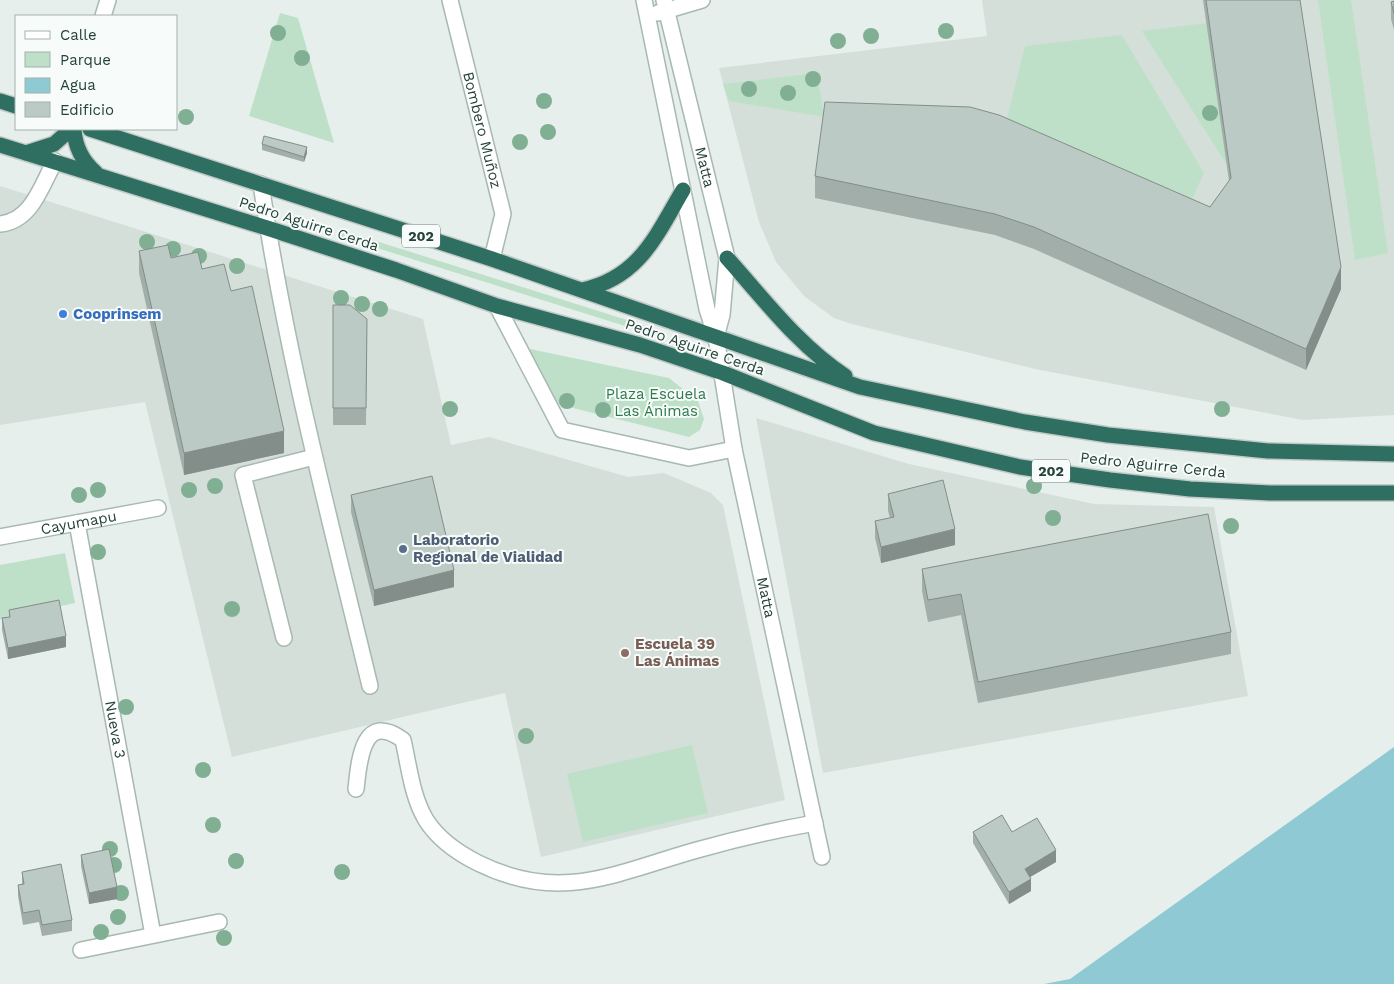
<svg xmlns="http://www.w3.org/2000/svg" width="1394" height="984" font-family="'Work Sans',sans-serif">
	<rect width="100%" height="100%" fill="#e6efeb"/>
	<!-- built -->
	<path fill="#d4dfda" d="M982,0H1394V415L1303,420L1035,369L852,324L834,318L804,296L776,262L759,222L719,68L987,36Z
		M0,186L423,319L451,445L489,437L628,477L664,473L711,493L723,505L785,800L541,857L505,693L232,757L145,402L0,425Z
		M756,418L909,464L1094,504L1214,507L1248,696L823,773Z"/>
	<!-- green -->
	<path fill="#bfe0c8" d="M1318,0H1351L1388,253L1355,260Z
		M280,13L298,18L334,143L249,116Z
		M1208,23L1227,165L1142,31Z
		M1122,35L1204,173L1187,210L1004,130L1025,46Z
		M817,73L824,117L729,101L723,84Z
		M341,230L646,326L644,332L339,236Z
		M530,349L669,378L698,401L704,419L700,430L689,437L557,404L527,358Z
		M65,553L75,603L0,619V565Z
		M692,745L708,813L583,842L567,774Z"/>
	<!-- water -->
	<path fill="#8ec9d4" d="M1394,747V984H1044L1070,979Z"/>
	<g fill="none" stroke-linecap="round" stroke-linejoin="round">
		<defs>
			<g id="minor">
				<path id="s1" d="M450,0L503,214L492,259"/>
				<path id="s2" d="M644,0L707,309L716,337L734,449L822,857"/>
				<path id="s3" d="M664,0L727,258L722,315L716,337"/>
				<path d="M658,13L702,0"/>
				<path d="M103,16L108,0"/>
				<path d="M261,184C286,354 330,520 370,686"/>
				<path d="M0,224C32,221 41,186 55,161"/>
				<path d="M497,306L562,430L689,458L734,449"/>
				<path id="s4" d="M77,523L153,935"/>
				<path id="s5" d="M0,537L158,508"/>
				<path d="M284,638L243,475L314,457"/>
				<path d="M356,789C359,762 362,710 403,740C409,766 412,797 426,820C438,839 458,853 478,863C561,904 615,873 697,850C736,839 775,830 815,823"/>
				<path d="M81,950L219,922"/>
			</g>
			<path id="highway" d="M0,101L16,106
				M74,129C75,147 82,161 96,173
				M90,129L492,259L860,387L1025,422L1108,435L1268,451L1394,454
				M0,145L267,228L396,270L497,306L640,345L723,373L874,433L1020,467L1110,480L1190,489L1270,493H1394
				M26,153L54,144L71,129
				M727,258C764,299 798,345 845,376
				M582,290C639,278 656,236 683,190"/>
		</defs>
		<!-- minor casing -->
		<use href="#minor" stroke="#a8b8b2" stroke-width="18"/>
		<!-- highway casing -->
		<use href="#highway" stroke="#c2cac8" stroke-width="18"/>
		<!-- minor -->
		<use href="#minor" stroke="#fff" stroke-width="15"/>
		<!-- highway -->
		<use href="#highway" stroke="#2f6f62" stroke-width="15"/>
	</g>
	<!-- trees -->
	<g fill="#80af93">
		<circle cx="946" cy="31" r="8"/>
		<circle cx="278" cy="33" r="8"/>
		<circle cx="871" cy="36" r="8"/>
		<circle cx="838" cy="41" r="8"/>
		<circle cx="302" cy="58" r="8"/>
		<circle cx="813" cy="79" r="8"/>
		<circle cx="749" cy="89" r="8"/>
		<circle cx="788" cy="93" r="8"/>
		<circle cx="544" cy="101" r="8"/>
		<circle cx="1210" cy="113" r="8"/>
		<circle cx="186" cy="117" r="8"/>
		<circle cx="548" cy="132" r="8"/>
		<circle cx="520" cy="142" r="8"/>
		<circle cx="147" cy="242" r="8"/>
		<circle cx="173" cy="249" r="8"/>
		<circle cx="199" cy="256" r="8"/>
		<circle cx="237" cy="266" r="8"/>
		<circle cx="341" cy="298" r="8"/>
		<circle cx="362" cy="304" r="8"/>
		<circle cx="380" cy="309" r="8"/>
		<circle cx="567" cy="401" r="8"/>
		<circle cx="450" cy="409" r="8"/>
		<circle cx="1222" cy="409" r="8"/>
		<circle cx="603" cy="410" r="8"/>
		<circle cx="215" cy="486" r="8"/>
		<circle cx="1034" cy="486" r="8"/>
		<circle cx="98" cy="490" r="8"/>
		<circle cx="189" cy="490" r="8"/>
		<circle cx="79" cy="495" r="8"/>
		<circle cx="1053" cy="518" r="8"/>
		<circle cx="1231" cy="526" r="8"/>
		<circle cx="98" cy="552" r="8"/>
		<circle cx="232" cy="609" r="8"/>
		<circle cx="126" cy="707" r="8"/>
		<circle cx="526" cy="736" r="8"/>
		<circle cx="203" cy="770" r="8"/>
		<circle cx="213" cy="825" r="8"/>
		<circle cx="110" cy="849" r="8"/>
		<circle cx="236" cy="861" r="8"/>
		<circle cx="114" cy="865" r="8"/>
		<circle cx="342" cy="872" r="8"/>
		<circle cx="121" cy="893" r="8"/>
		<circle cx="118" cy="917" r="8"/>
		<circle cx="101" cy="932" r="8"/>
		<circle cx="224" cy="938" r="8"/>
	</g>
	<!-- wall -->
	<path fill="#a1aea9" d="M1203,0H1300L1341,289L1306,370L1034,249L995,235L815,198V176L1210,207L1229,181Z
		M1394,1V30L1391,19V2Z
		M262,144L307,153L304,162L262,150Z
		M139,251L171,258L202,269L231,291L284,453L184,475L139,273Z
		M333,305L367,319L366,425H333Z
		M888,494L955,545L881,563L875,538V521L890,518L888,511Z
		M351,495L454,587L374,606L351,512Z
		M922,569L1231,632V654L978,703L961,615L928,622L922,591Z
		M9,610L66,647L8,659L2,630V618L9,617Z
		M973,832H1012L1056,862L1030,877L1031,891L1009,904L973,843Z
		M81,855L117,899L89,904L81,866Z
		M22,872L72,920V931L42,936L39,922L23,925L18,896V885L22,884Z"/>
	<!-- shaded-wall -->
	<path fill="#838d89" d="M307,147V153L304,162V157Z
		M1341,267V289L1306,370V349Z
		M284,431V453L184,475V453Z
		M955,529V545L881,563V547Z
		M454,570V587L374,606V590Z
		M66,636V647L8,659V648Z
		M1056,850V862L1025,880V869Z
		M1031,879V891L1009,904V892Z
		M117,887V899L89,904V893Z"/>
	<!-- building -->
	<path fill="#bbcac4" stroke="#838d89" d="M1206,0H1300L1341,267L1306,349L1034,227L995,214L815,176L825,102L970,107L999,115L1210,207L1231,178Z
		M1394,1V13L1391,2Z
		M264,136L307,147L304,157L262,144Z
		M168,245L171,258L198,252L202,269L224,264L231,291L252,286L284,431L184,453L139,251Z
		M333,305H350L367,319L366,408H333Z
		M432,476L454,570L374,590L351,495Z
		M943,480L955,529L881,547L875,521L894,517L888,494Z
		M1208,514L1231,632L978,682L961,594L928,600L922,569Z
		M59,600L66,636L8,648L2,618L10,617L9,610Z
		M1002,815L1012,832L1037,818L1056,850L1025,869L1031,879L1009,892L973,832Z
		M109,849L117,887L89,893L81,855Z
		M61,864L72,920L42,925L39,910L23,913L18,885L24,884L22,872Z"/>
	<!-- markers -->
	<circle fill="#3f7fe0" stroke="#f7fbf9" stroke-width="2" cx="63" cy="314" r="5"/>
	<circle fill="#5c6f8a" stroke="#f7fbf9" stroke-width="2" cx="403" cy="549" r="5"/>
	<circle fill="#8d6e63" stroke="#f7fbf9" stroke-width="2" cx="625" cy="653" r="5"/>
	<g text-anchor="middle" stroke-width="4" stroke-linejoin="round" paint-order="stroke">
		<!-- shield labels -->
		<g fill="#f7fbf9" stroke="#637a73" stroke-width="1">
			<rect x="402" y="224.5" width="38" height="23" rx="4"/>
			<rect x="1032" y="459.5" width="38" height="23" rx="4"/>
		</g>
		<g font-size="14" font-weight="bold" fill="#24423a">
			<text x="421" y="241">202</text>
			<text x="1051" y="476">202</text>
		</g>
		<!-- street labels -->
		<g font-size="15" fill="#24423a" stroke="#f7fbf9">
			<text dy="5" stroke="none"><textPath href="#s1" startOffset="134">Bombero Muñoz</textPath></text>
			<text dy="5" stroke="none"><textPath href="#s3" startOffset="172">Matta</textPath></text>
			<text transform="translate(309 224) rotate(18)" y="5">Pedro Aguirre Cerda</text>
			<text transform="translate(695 347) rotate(19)" y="5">Pedro Aguirre Cerda</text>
			<text transform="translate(1153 465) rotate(6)" y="5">Pedro Aguirre Cerda</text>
			<text dy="5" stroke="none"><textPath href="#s5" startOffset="80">Cayumapu</textPath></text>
			<text dy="5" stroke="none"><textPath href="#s2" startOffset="610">Matta</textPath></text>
			<text dy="5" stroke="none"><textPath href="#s4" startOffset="210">Nueva 3</textPath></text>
		</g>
		<!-- shop labels -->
		<g font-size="15" font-weight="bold" fill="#366cbe" stroke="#f7fbf9" text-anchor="start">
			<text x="73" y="319">Cooprinsem</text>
		</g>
		<!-- park labels -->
		<g font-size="15" fill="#2d7a4b" stroke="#f7fbf9">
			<text x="656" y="399">Plaza Escuela<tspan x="656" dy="17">Las Ánimas</tspan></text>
		</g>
		<!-- service labels -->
		<g font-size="15" font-weight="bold" fill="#4e5e75" stroke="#f7fbf9" text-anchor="start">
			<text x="413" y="545">Laboratorio<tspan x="413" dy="17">Regional de Vialidad</tspan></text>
		</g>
		<!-- education labels -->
		<g font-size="15" font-weight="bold" fill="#785e54" stroke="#f7fbf9" text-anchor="start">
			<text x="635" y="649">Escuela 39<tspan x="635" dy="17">Las Ánimas</tspan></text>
		</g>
	</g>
	<!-- legend -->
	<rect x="15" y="15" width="162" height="115" fill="#f7fbf9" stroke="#a3b1ad"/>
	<rect x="25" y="31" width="25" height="8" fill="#ffffff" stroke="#a3b1ad"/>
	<text x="60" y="40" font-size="15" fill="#24423a">Calle</text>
	<rect x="25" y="52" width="25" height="15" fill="#bfe0c8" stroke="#a3b1ad"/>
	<text x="60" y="65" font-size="15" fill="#24423a">Parque</text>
	<rect x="25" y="78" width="25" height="15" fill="#8ec9d4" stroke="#a3b1ad"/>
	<text x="60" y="90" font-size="15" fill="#24423a">Agua</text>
	<rect x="25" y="102" width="25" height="15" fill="#bbcac4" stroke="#a3b1ad"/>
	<text x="60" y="115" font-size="15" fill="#24423a">Edificio</text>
</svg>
